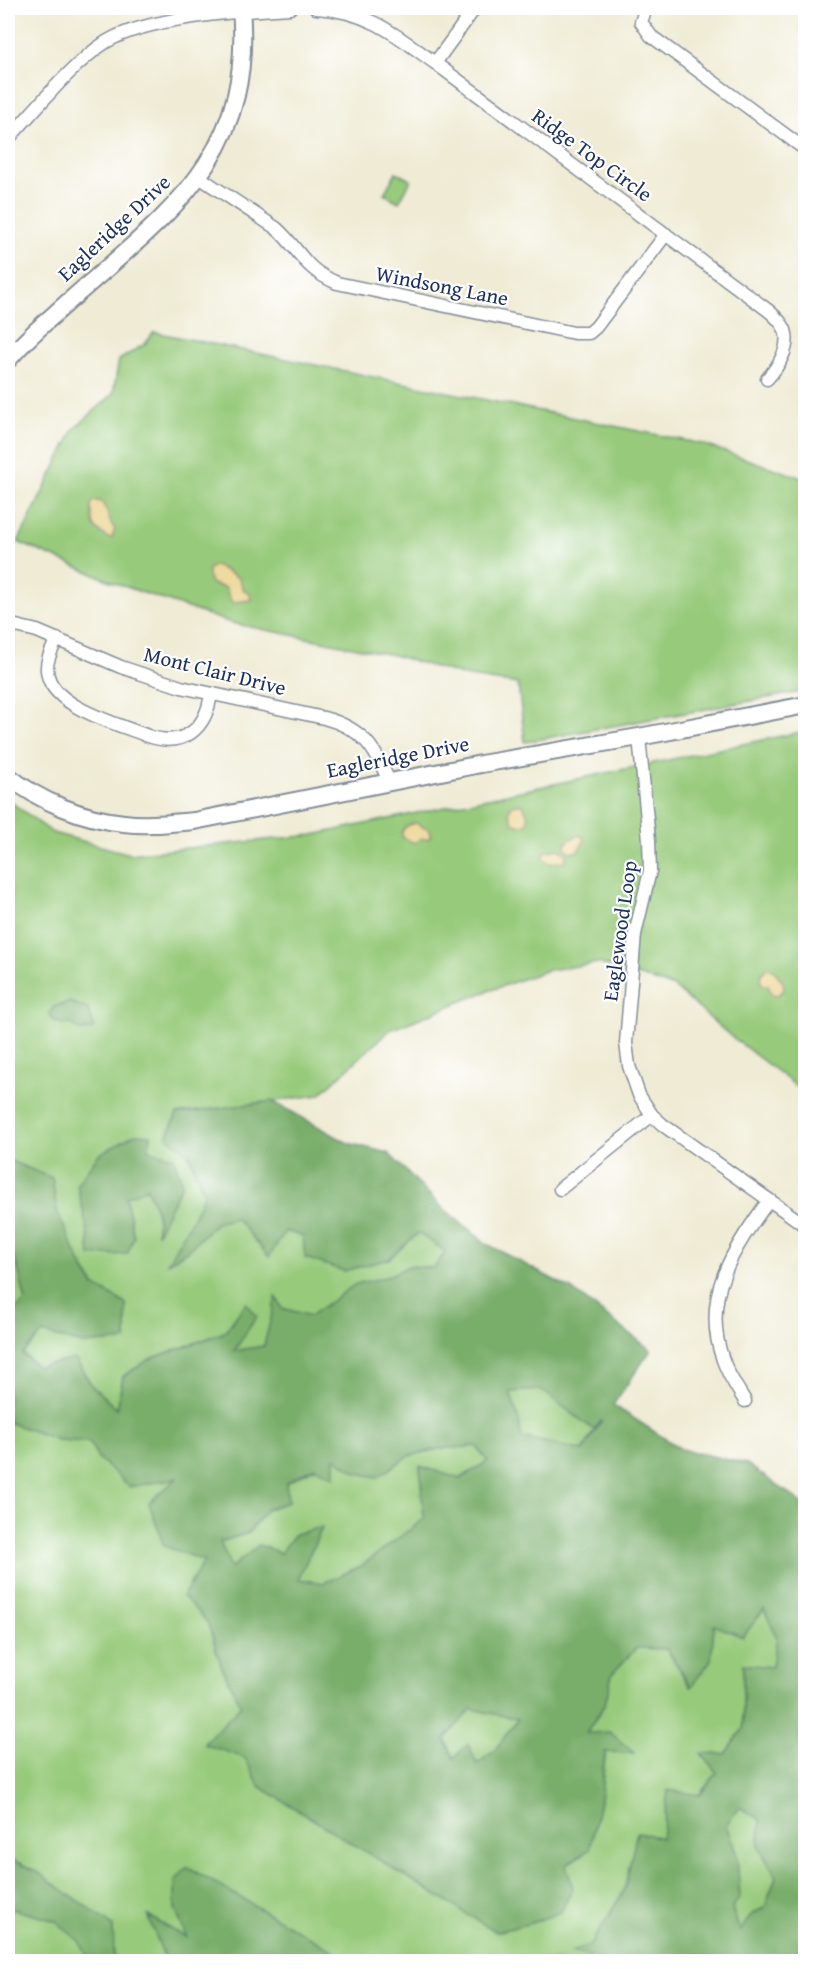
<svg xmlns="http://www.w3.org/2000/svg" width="813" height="1969" font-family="'Gentium Book Plus',serif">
	<rect width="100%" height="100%" fill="#fff"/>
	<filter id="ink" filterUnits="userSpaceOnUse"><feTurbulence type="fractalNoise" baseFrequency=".0167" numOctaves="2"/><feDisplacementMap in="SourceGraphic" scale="12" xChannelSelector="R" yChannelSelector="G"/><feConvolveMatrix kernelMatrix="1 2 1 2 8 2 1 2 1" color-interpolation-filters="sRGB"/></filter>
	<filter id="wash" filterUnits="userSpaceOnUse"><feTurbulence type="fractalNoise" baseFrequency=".008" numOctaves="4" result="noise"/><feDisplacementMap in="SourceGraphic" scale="24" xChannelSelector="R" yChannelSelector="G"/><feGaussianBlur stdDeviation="1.35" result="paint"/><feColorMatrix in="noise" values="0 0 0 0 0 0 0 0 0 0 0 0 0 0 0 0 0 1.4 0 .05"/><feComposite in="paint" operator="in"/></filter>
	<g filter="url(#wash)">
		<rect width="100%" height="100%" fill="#efebd4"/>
		<!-- green -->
		<path fill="#97ca7a" stroke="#597c6c" stroke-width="1.5" fill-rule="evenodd" d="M396,172L411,180L399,202L384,194Z
			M154,332L702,444L805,479V691L525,742L518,684L469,677L393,655L231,623L115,583L18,542L74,429L113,394L119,360L145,344Z
			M805,731V1093L727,1033L674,987L598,963L548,970L480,994L390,1030L319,1095L177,1114L167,1137L188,1152L204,1194L194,1216L169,1262L187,1251L216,1223L236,1218L269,1256L284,1231L389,1259L418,1233L446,1251L434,1268L409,1266L386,1277L356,1284L310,1316L282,1308L277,1298L264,1346L234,1351L246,1304L225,1332L150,1359L123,1376L117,1409L93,1387L75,1359L38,1367L22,1353L43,1333L83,1344L126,1340V1304L94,1285L78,1258L57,1211L52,1178L8,1160V800L53,833L130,854L313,835ZM151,1136L148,1150L182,1184L157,1232V1212L147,1187L125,1197L90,1256L88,1233Z
			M8,1241L19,1272L26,1302L8,1315Z
			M541,1389L594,1430L583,1451L521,1437L519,1420L510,1392Z
			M8,1422L58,1440L89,1442L99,1459L178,1478L205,1561L183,1596L208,1623L222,1668L242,1705L204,1744L246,1758L259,1786L496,1932L531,1923L561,1912L566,1865L590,1849L600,1800L606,1751L632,1753L586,1734L605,1704L612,1674L636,1648L667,1649L690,1687L711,1659L714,1624L764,1608L777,1638L772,1667L743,1665V1729L725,1754H702L717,1773L662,1838L637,1832L624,1891L591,1944L572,1952L609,1961H351L187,1867L175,1908L187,1939L149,1916L166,1961H106L114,1958L112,1926L36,1871L8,1858Z
			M477,1446L489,1461L459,1479L420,1466L424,1519L361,1566L324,1583L298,1579L322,1528L295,1534L281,1553L259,1545L231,1568L220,1542L248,1533L267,1509L288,1502L286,1483L335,1457L357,1473L378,1477L408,1456L438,1449Z
			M471,1709L518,1718L495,1750L477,1764L468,1745L454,1759L445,1739Z
			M739,1807L760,1819L759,1847L776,1877L765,1907L751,1915L740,1932L732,1908L726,1825Z
			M13,1909L56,1921L79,1941L90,1961H8V1915Z"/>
		<!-- forest -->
		<path fill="#79ae6a" stroke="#4a6e64" stroke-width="1.5" fill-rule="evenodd" d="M70,1002L88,1009L94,1027L91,1030L81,1031L71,1024L64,1025L52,1020L50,1013L54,1007Z
			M272,1101L348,1143L388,1153L443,1208L487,1244L571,1289L651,1350L613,1405L681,1449L747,1464L805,1505V1961L609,1962L571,1952L591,1944L624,1891L637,1832L662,1838L668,1790L700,1795L717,1773L701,1753L725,1754L743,1729V1664L772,1667L777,1638L764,1609L743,1637L714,1625L711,1660L691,1687L667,1649L636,1648L612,1674L605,1704L586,1733L610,1732L634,1753L605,1752L600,1800L590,1849L566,1865L573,1888L561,1912L531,1923L496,1932L259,1786L245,1758L204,1744L241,1705L222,1668L208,1623L183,1596L204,1561L164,1546L149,1503L177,1478L130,1487L99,1459L89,1442L58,1440L8,1422V1315L26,1301L19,1272L8,1241V1160L52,1178L57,1211L78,1258L93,1285L126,1304V1340L83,1344L43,1333L22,1354L38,1367L75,1359L93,1387L117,1409L123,1377L150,1359L225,1332L246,1303L257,1316L234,1351L264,1346L276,1297L282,1308L310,1316L356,1284L386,1277L409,1266L434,1268L446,1252L418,1233L389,1259L344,1271L305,1258L303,1236L285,1231L269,1257L236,1218L216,1223L187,1251L167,1263L194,1216L204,1194L188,1152L167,1137L177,1114ZM541,1390L594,1430L602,1420L583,1451L521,1437L519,1420L510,1392ZM476,1446L488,1461L460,1479L420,1466L424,1519L361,1566L324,1583L298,1579L322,1527L295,1534L281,1553L259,1545L231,1568L220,1542L248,1533L267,1509L288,1502L286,1483L314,1467L335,1477V1458L357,1473L378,1477L409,1456L438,1449ZM471,1709L518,1719L495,1750L477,1764L468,1744L454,1758L445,1739ZM739,1807L760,1819L759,1847L776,1877L765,1907L751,1915L740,1931L732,1908L740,1897L737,1856L726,1825Z
			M135,1134L151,1135L148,1150L174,1157L182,1184L157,1234V1212L147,1188L126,1197L134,1237L127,1254L90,1256L88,1233L77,1184L98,1155Z
			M8,1858L36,1871L113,1926L114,1958L106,1961H90L79,1941L56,1921L13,1909L8,1915Z
			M187,1867L351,1961H166L148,1916L187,1938L175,1908V1881Z"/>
		<!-- sand -->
		<path fill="#eeda9e" stroke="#84847e" stroke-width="1.5" d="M93,501H100C109,509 107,520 115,529L112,538H108L96,529L93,523L91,506Z
			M215,565L239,578L243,589L250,594L251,600L234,602L230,600L226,588L212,584L208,576V569Z
			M516,804L523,805L528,816V822L522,826L514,824L509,813L511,806Z
			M416,823L429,830L431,835L428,839H420L414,843L402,837C400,829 408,824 416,823Z
			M579,835L584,838V842L577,852H570L565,847C566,840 573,837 579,835Z
			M559,849L567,854L564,862L549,863L543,858L545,852Z
			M767,968L773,969L783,982L784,990L778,995L771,994L768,985H763L760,981L761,974Z"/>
	</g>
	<g filter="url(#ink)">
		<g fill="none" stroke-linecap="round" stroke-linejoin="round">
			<defs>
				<path id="street" d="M316,8C368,11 395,34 435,63L769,311C775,316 782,322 785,330C791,347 778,367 767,379
					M646,8L641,22L651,36L806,150
					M435,63L475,8
					M8,139C35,110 73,63 106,42C147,17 241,11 290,8
					M199,177L276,228C301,250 302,268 337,283L574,333H589L596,327L666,234
					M8,624L37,631L121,667L181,687L324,718C362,728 375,747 389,782
					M57,639C53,648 46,659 47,670C49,707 119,724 148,736C184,748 206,729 211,694
					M639,737L649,840L650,871L635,934L626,1043L629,1066L639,1095L652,1115L663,1125L806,1226
					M560,1189L652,1115
					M745,1401C737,1388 728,1375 723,1360C700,1296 733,1250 769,1200"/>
				<path id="secondary" d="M8,360C25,339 47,321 67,303C168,213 254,159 241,8
					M8,776C39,801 83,819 124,823C147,826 170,823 194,821L481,764L639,737L806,705"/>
			</defs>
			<!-- street casing -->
			<use href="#street" stroke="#858d99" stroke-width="15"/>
			<!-- secondary casing -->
			<use href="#secondary" stroke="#858d99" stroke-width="20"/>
			<!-- street -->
			<use href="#street" stroke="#fff" stroke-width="12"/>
			<!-- secondary -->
			<use href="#secondary" stroke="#fff" stroke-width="16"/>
		</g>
	</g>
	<g text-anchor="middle" stroke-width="4.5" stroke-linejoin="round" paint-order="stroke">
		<!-- street labels -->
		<g font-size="21" fill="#1b2f5e" stroke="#fff">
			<text transform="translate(592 155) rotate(36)" y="7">Ridge Top Circle</text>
			<text transform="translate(114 228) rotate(-43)" y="7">Eagleridge Drive</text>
			<text transform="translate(442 286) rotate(11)" y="7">Windsong Lane</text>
			<text transform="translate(215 671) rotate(14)" y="7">Mont Clair Drive</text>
			<text transform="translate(398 757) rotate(-11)" y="7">Eagleridge Drive</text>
			<text transform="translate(620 931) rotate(-82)" y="7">Eaglewood Loop</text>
		</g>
	</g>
	<!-- margin -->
	<rect width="813" height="1969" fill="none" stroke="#fff" stroke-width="30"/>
</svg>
